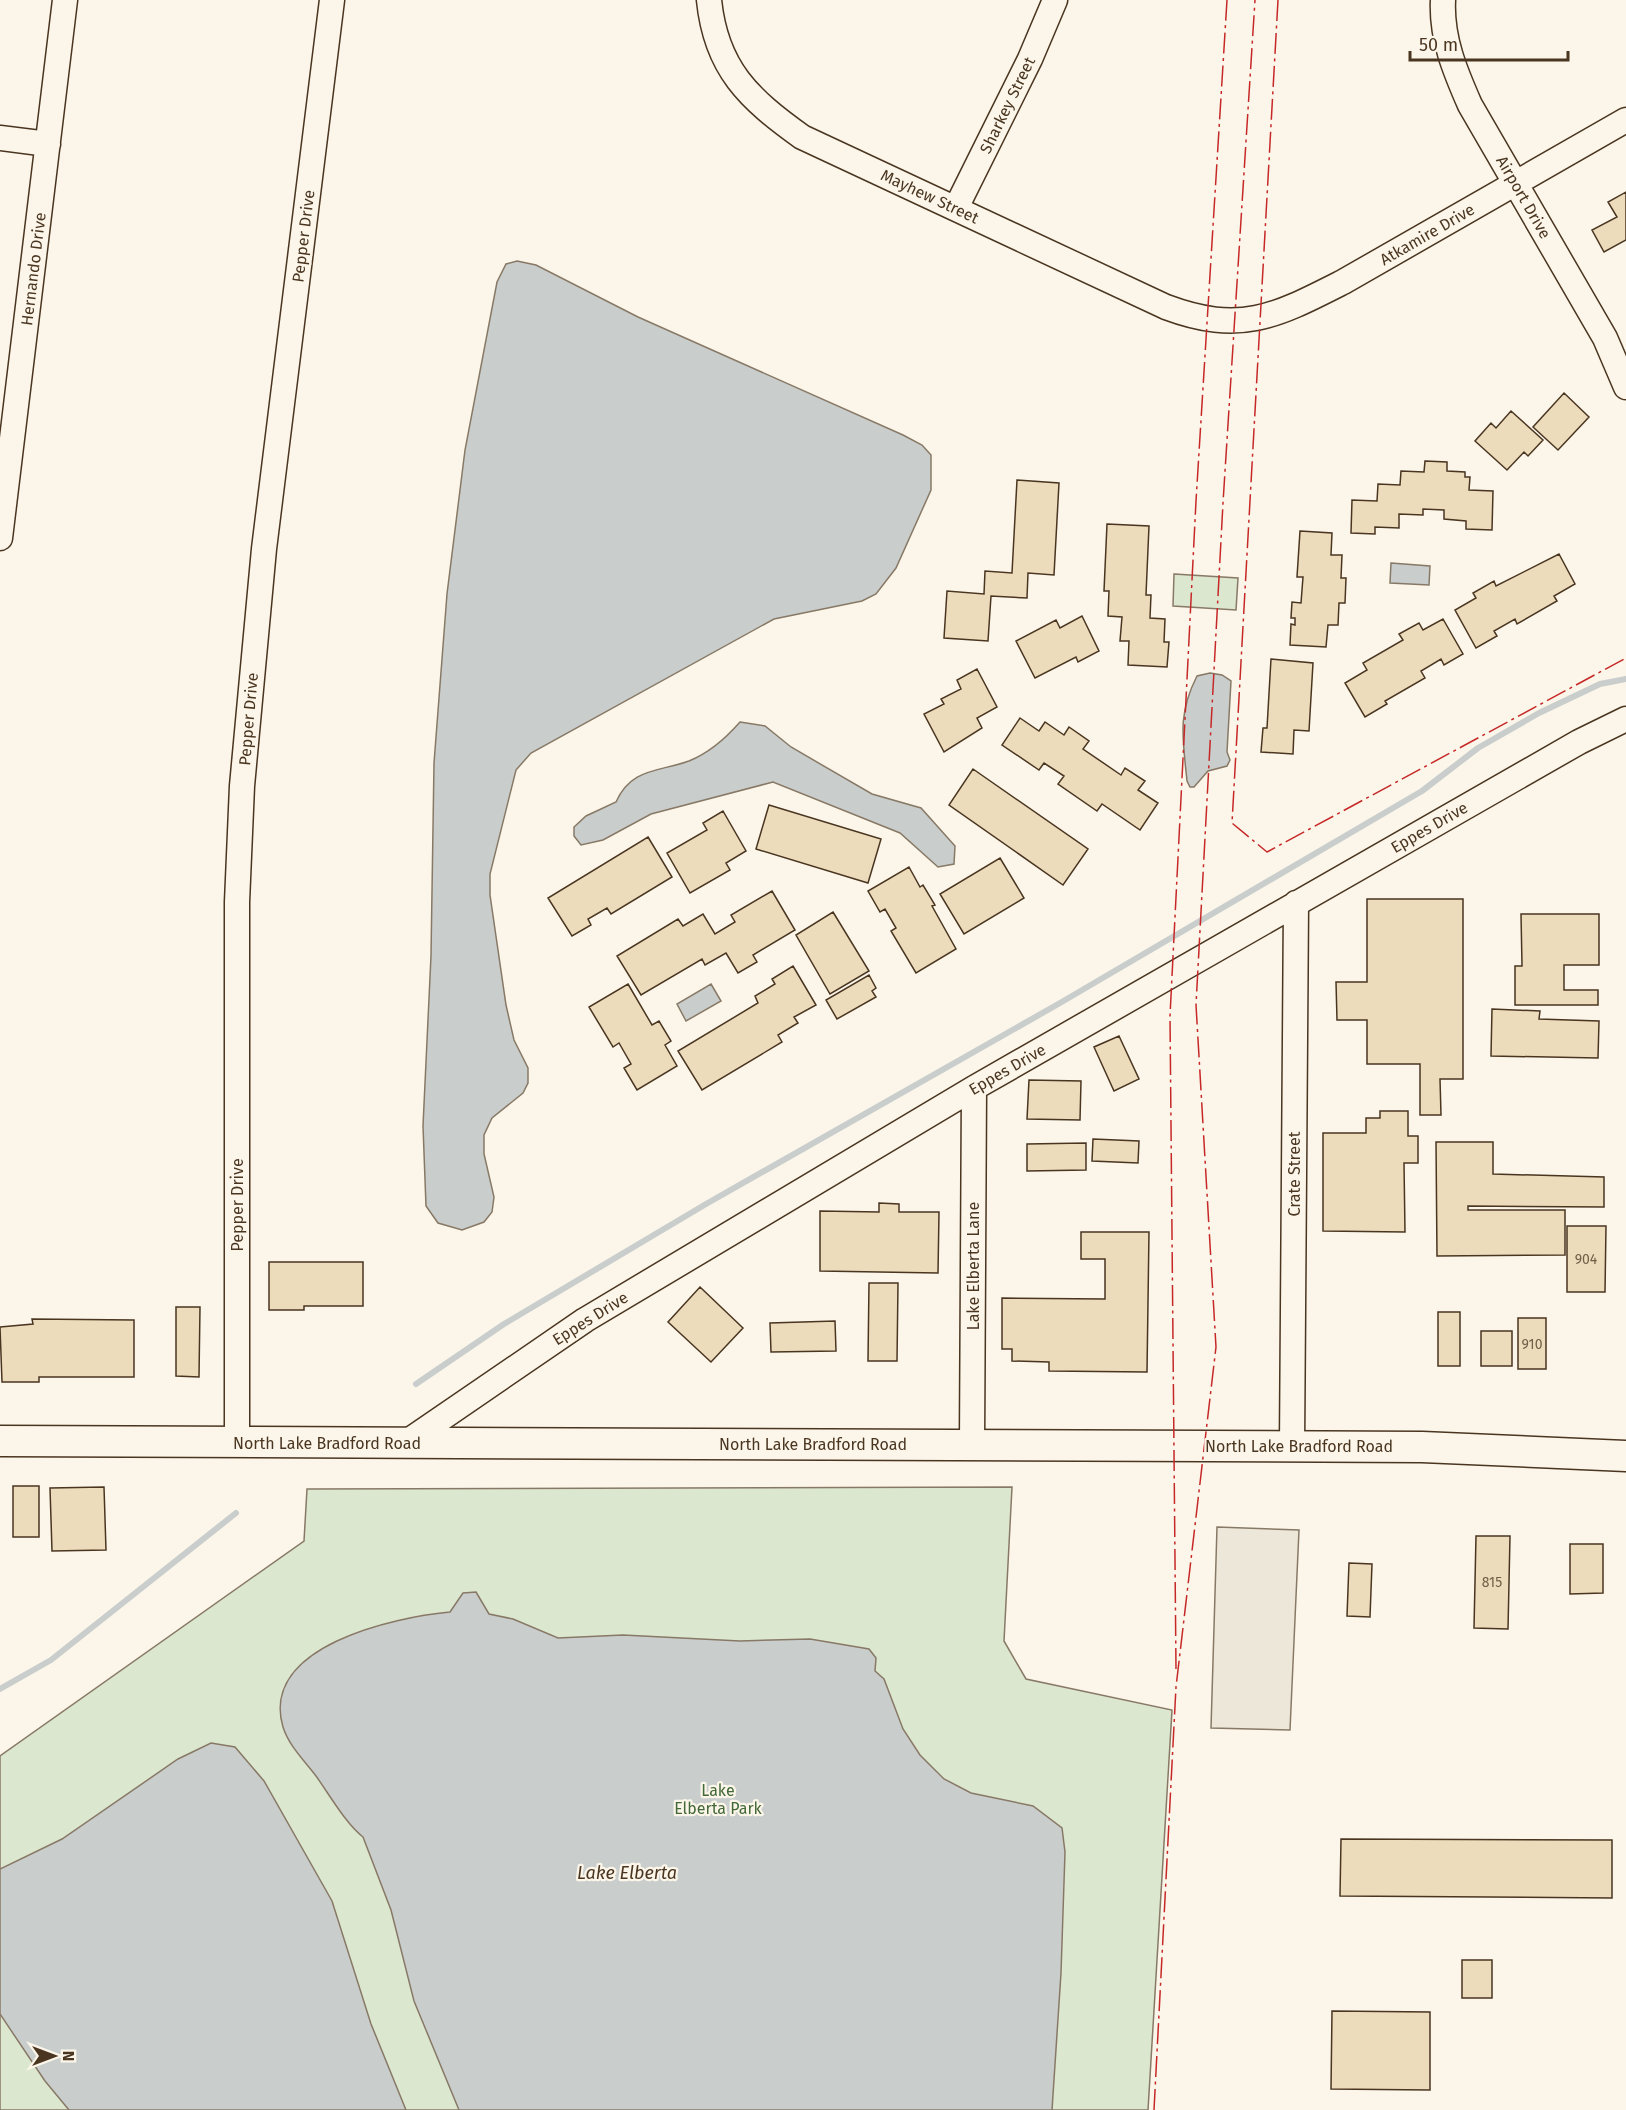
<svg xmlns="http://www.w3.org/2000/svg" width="1626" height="2110" font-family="'Fira Sans',sans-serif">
	<rect width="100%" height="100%" fill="#fbf6e9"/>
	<!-- green -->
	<path fill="#dce7d0" stroke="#887966" stroke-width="1.5" d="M1174,574L1238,578L1236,610L1173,606Z
		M1012,1487L1004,1641L1026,1679L1172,1710L1148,2110H0V1756L304,1541L307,1489Z"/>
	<!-- parking -->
	<path fill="#ede7d9" stroke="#887966" stroke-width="1.5" d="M1217,1527L1299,1530L1290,1730L1211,1728Z"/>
	<!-- water -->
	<path fill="#c9cecd" stroke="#887966" stroke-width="1.5" d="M517,261L536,265L638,317L903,435L922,445L931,455V490L896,568L876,594L862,601L774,619L531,753L516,770L490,874V895L506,1005L514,1040L528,1068V1083L523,1093L492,1118L484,1135V1154L494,1197L492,1212L484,1222L462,1230L438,1223L426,1206L423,1126L431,956L434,763L447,594L465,450L497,282L506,264Z
		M1391,563L1430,566L1429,585L1390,583Z
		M1210,673L1222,675L1231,681L1227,752L1230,760L1227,766L1208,771L1194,787H1190L1187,781C1183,739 1177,715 1197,676Z
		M740,722L765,726L791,747L872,794L921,808L955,846L954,864L938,867L900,833L773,782L651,814L603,840L581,845L574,836V827L586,816L616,802C631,768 658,772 689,761C709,753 726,738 740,722Z
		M711,984L721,1001L686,1021L677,1004Z
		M476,1592L489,1614L513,1619L558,1638L623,1635L740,1641L810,1639L869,1649L876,1658L875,1671L884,1679L903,1729L920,1755L944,1779L971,1793L1033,1806L1062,1828L1065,1852L1061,1973L1052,2110H459L414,2001L391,1910L363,1837C346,1824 329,1794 316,1776C304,1760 289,1746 283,1727C259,1646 395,1617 450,1612L463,1593Z
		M211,1743L235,1747L264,1781L332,1901L371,2024L406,2110H69L45,2081L0,2014V1869L62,1839L178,1759Z"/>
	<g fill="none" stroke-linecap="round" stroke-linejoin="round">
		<!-- stream -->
		<path stroke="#c9cecd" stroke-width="6" d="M416,1384L504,1324L706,1204L1060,1003L1422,791L1478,748L1539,713L1600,684L1626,679
			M0,1689L51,1660L236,1513"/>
	</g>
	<!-- building -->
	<path fill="#ecdcbc" stroke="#4a3520" stroke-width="1.5" d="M1626,192V240L1604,252L1592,230L1617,217L1608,202Z
		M1564,393L1589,417L1558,450L1533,427Z
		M1511,411L1543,440L1528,456L1524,452L1507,470L1475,441L1491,423L1496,428Z
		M1425,461L1447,462V471L1465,472V477H1470L1469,490L1493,491L1492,530L1466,529V521L1444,519V510L1423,509V515L1399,514V528L1375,527V534L1351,533L1352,500L1377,501L1378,484L1400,485L1401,471L1424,472Z
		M1017,480L1059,483L1054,575L1028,573L1027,598L991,596L988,641L944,638L947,591L984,594L985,571L1012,573Z
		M1107,524L1149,526L1146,595H1151L1150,618L1165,619L1164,642H1169L1167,667L1128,665L1129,641H1120L1122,617L1108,616L1109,591H1104Z
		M1300,531L1332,533L1331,555H1342L1341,578H1346L1345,603H1339L1338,625H1328L1326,647L1290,645L1291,624L1295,625V618H1291L1292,602L1301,603L1303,577H1297Z
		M1559,554L1575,584L1554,596L1557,601L1517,624L1515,619L1494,631L1497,636L1476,648L1455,610L1476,598L1473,593L1494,581L1496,586Z
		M1082,616L1099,651L1078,662L1076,657L1035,678L1016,641L1056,620L1060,628Z
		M1443,619L1463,654L1444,665L1441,659L1421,671L1425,678L1385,701L1387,704L1365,717L1345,683L1367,670L1363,663L1403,640L1399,634L1419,623L1423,630Z
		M1271,659L1313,663L1309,731L1294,730L1293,754L1261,752L1263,728H1267Z
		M977,669L997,707L977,718L982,728L944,752L924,714L944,704L941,699L961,689L957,680Z
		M1020,718L1039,731L1045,722L1064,735L1069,727L1089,741L1083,749L1121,775L1125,768L1145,781L1138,790L1158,803L1140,830L1102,804L1097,811L1058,784L1064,776L1044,763L1039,770L1002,745Z
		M973,769L1088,849L1063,885L949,805Z
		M769,805L881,839L868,883L756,849Z
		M723,811L746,851L726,863L730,870L690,893L667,853L707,830L703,823Z
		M648,837L672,877L611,914L607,908L588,919L591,925L572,936L548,898Z
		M1000,858L1024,898L964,934L940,894Z
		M909,867L920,887L923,885L935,905L932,906L956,949L916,973L891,931L896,928L885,909L880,912L868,891Z
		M772,891L795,930L753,955L757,962L738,973L726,953L705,965L702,959L641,995L617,956L678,919L683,926L703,914L715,934L735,922L731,915Z
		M1367,899H1463V1079H1440L1441,1115H1420V1064H1367V1020H1337L1336,982H1367Z
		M833,912L869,971L830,994L796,935Z
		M1521,914H1599V965H1564V990H1598V1005H1515V966H1522Z
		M793,966L816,1005L794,1017L798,1023L778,1035L782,1042L702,1090L678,1051L758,1003L755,996L775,984L772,979Z
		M869,975L876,988L872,991L876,997L837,1019L826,1000Z
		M628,984L652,1025L659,1021L671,1041L665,1045L677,1066L637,1090L624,1068L631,1064L619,1043L613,1047L589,1007Z
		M1492,1009L1540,1011L1539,1019L1599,1021L1598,1058L1491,1056Z
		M1119,1036L1139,1079L1114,1091L1094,1047Z
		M1029,1080L1081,1081L1080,1120L1027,1119Z
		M1380,1111H1408V1136H1418V1163H1404L1405,1232L1323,1231V1133H1366V1118H1380Z
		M1093,1139L1139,1141L1138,1163L1092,1161Z
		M1436,1142H1493V1174L1604,1177V1207L1468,1206V1210H1565V1255L1437,1256Z
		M1086,1143V1170L1027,1171V1144Z
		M879,1203L899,1204V1212H939L938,1273L820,1271V1211L879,1212Z
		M1567,1226H1606L1605,1292H1567Z
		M1081,1232H1149L1147,1372L1049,1371V1362L1012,1361V1349H1002V1298L1105,1299V1259H1081Z
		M269,1262H363V1306H304V1310H269Z
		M869,1283H898L897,1361H868Z
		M700,1287L743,1328L711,1362L668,1322Z
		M176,1307H200L199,1377L176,1376Z
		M1438,1312H1460V1366H1438Z
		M1518,1318H1546V1369H1518Z
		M32,1319L134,1320V1377H39V1382H2L0,1327L33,1324Z
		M835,1321L836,1351L771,1352L770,1323Z
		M1481,1331H1512V1366H1481Z
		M13,1486H39V1537H13Z
		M104,1487L106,1550L52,1551L50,1488Z
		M1476,1536H1510L1508,1629L1474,1628Z
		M1570,1544H1603V1593L1570,1594Z
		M1349,1563L1372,1564L1370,1617L1347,1616Z
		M1341,1839L1612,1840V1898L1340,1896Z
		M1462,1960H1492V1998H1462Z
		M1332,2011L1430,2012V2090L1331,2089Z"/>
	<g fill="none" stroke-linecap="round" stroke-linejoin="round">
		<defs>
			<path id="minor" d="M709,0C716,69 749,99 802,137L1166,307C1241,335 1276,316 1343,282L1626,120
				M1443,0C1441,38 1455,71 1470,105L1605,338L1626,387
				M0,138L48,144
				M956,208L1030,59L1055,0
				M0,538L65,0
				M237,1443V902L242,786L264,549L332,0
				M404,1444L585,1320L974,1088L1579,742L1626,719
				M972,1444L974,1088
				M1292,1446L1296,903"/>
			<path id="major" d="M0,1441L1422,1447L1626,1456"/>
		</defs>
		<!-- minor casing -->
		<use href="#minor" stroke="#4a3520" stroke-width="27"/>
		<!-- major casing -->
		<use href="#major" stroke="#4a3520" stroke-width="33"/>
		<!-- minor -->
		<use href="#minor" stroke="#fbf6e9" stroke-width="24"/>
		<!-- major -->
		<use href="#major" stroke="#fbf6e9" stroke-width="30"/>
		<!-- power -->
		<path stroke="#c62828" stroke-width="1.5" stroke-dasharray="21 4.5 3 4.5" stroke-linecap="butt" d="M1278,0L1232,823L1267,852L1626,658
			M1176,1669L1170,1016L1196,501L1227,0
			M1154,2110L1176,1687L1216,1347L1196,1005L1223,503L1255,0"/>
	</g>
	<g text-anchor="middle" stroke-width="4.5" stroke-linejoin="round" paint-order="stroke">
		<!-- number labels -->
		<g font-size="14" fill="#725f47">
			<text x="1586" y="1264">904</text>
			<text x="1532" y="1349">910</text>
			<text x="1492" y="1587">815</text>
		</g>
		<!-- street labels -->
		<g font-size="16" fill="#4a3520" stroke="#fbf6e9">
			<text transform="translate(1007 105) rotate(-64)" y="6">Sharkey Street</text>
			<text transform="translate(930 196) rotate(25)" y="6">Mayhew Street</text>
			<text transform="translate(1524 197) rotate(60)" y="6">Airport Drive</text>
			<text transform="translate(1427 234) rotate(-30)" y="6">Atkamire Drive</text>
			<text transform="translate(303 236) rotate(-83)" y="6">Pepper Drive</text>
			<text transform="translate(33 269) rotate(-83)" y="6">Hernando Drive</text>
			<text transform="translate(248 719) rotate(-85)" y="6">Pepper Drive</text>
			<text transform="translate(1429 827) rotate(-30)" y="6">Eppes Drive</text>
			<text transform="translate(1007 1069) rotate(-30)" y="6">Eppes Drive</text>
			<text transform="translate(1294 1174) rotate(-90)" y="6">Crate Street</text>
			<text transform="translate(237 1205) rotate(-90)" y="6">Pepper Drive</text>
			<text transform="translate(973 1266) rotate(-90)" y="6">Lake Elberta Lane</text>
			<text transform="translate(590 1318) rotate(-32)" y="6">Eppes Drive</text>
			<text x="327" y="1449">North Lake Bradford Road</text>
			<text x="813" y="1450">North Lake Bradford Road</text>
			<text x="1299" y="1452">North Lake Bradford Road</text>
		</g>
		<!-- park labels -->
		<g font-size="16" fill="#436837" stroke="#fbf6e9">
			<text x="718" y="1796">Lake<tspan x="718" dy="18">Elberta Park</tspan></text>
		</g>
		<!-- water labels -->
		<g font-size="18" font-style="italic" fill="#4a3520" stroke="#fbf6e9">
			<text x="627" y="1879">Lake Elberta</text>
		</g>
	</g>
	<!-- north arrow -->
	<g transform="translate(54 2056) rotate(90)" stroke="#fbf6e9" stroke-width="4.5" paint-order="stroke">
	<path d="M0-4.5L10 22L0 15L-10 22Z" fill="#4a3520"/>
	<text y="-9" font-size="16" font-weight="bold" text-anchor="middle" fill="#4a3520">N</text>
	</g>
	<!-- scale -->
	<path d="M1410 51v9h158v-9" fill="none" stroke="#4a3520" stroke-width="3"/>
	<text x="1419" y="51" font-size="18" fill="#4a3520" stroke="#fbf6e9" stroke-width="4.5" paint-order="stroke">50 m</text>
</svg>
